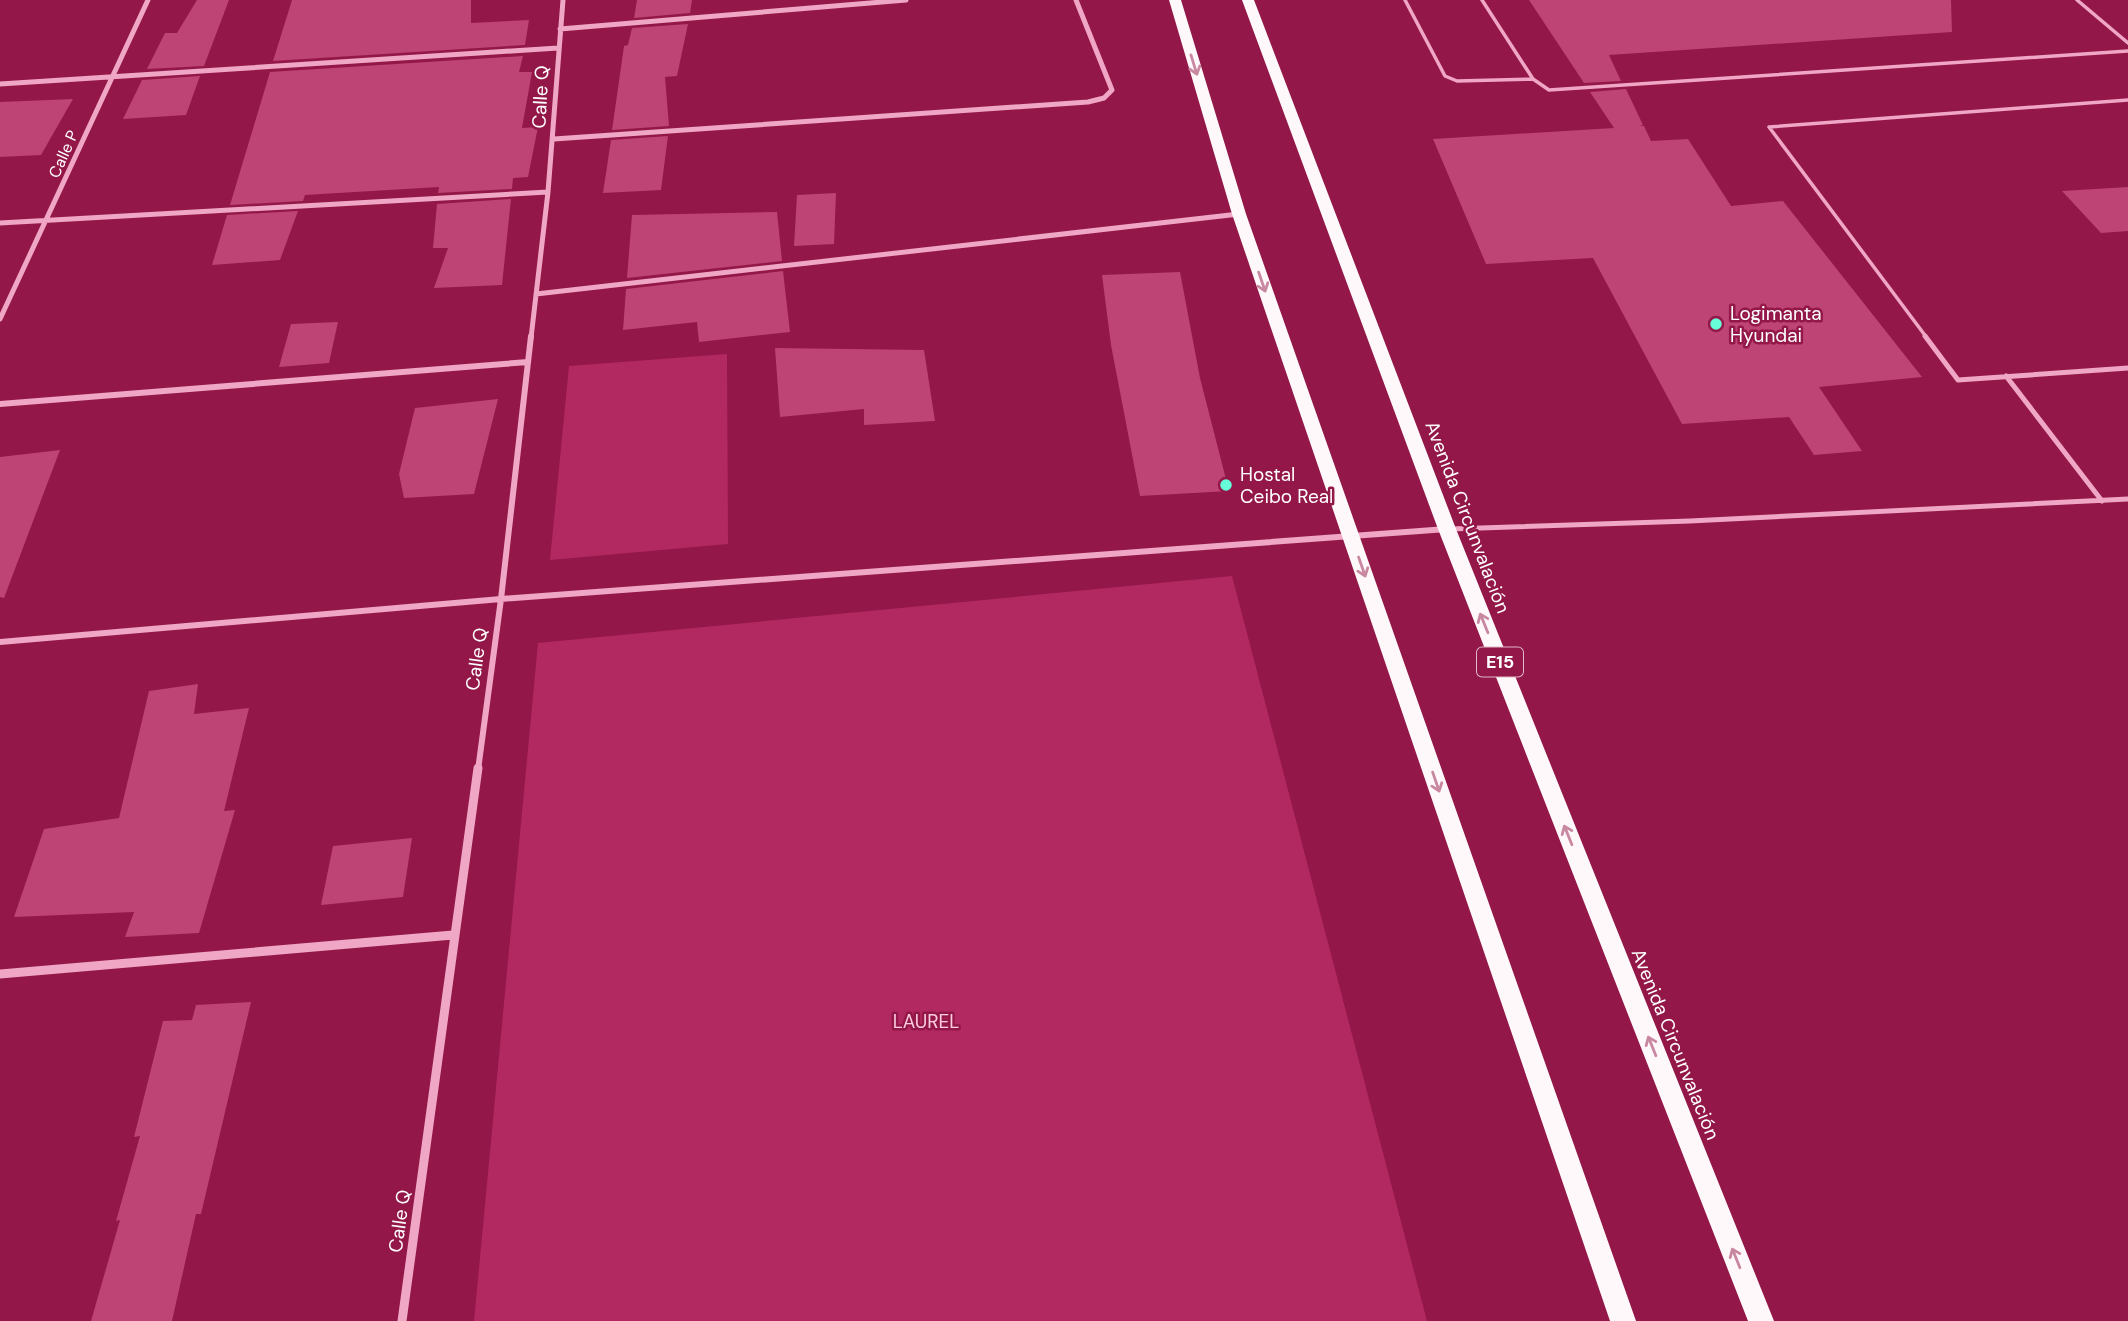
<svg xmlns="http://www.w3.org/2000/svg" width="2128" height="1321" font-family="'DM Sans',sans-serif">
	<rect width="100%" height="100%" fill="#931748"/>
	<!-- green -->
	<path fill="#b22961" d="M727,354L728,544L550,560L569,366Z
		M1232,576L1427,1321H474L538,643Z"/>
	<!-- building -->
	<path fill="#bd4475" d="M197,0H229L204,66L147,69L165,33H177Z
		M292,0H471V23L529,20L525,45L273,61Z
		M637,0H692L690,13L634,18Z
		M1529,0H1951L1952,32L1609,55L1621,81L1584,83Z
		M688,24L677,76L665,77L669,126L612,130L624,46L628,45L632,28Z
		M523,56L519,72H532L522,128L538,127L528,177L513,178L512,189L438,193L439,187L305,195L303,201L230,205L270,72Z
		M200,76L186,115L123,119L142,80Z
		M1626,89L1643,125L1640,126H1644L1651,141L1688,139L1731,206L1783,201L1922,377L1819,387L1862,451L1814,455L1789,417L1682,424L1593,258L1486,264L1433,139L1614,128L1590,92Z
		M73,99L41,155L0,157V102Z
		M668,136L661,190L603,193L611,140Z
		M2128,187V231L2101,233L2062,191Z
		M836,193L834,244L794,246L797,195Z
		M511,199L502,285L434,288L448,248H433L437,204Z
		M298,211L280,260L212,265L227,215Z
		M777,212L782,261L627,278L632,215Z
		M783,271L790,332L699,342L697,322L623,330L626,289Z
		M1180,272L1200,378L1229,491L1140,496L1111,345L1102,275Z
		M338,322L329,363L279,367L291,324Z
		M775,348L924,350L935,421L864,425V409L780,417Z
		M498,399L474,494L404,498L399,474L415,408Z
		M60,450L4,598L0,597V457Z
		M198,684L194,714L249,708L224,811L235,810L199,933L125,937L134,912L14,917L44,829L119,818L149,691Z
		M412,838L403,897L321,905L333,846Z
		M251,1002L201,1214H196L172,1321H91L120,1220L116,1221L140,1136L134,1137L163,1021L192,1020L196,1005Z"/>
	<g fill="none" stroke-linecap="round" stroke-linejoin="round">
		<!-- service-far1 -->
		<path stroke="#f0a6c5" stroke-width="3.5" d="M1405,0L1445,76L1457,81L1533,79
			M1482,0L1533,79L1549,90L2128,51
			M2077,0L2128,43
			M1927,338L1769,127L2128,100"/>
		<!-- service -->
		<path stroke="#f0a6c5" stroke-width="5" d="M1925,336L1958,380L2128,368
			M2006,376L2102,501
			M1450,529L1690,521L2128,499"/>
		<!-- minor-far2 -->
		<path stroke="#f0a6c5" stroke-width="5" d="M560,29L906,0
			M0,84L558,48
			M554,139L1088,102L1104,98L1112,90L1076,0
			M0,223L548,192
			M536,294L1239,214
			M0,319L148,0
			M531,338L548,192L563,0"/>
		<!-- minor-far1 -->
		<path stroke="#f0a6c5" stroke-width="6" d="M0,404L528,362
			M0,642L501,599L1447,529
			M478,770L501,599L531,336"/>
		<!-- minor -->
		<path stroke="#f0a6c5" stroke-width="9" d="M0,974L453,935
			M402,1321L478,768"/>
		<!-- trunk -->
		<path fill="#fff8fa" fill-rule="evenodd" d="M1169,0H1181L1246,214L1636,1321H1610L1232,214Z
			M1242,0H1254L1456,529L1774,1321H1748L1438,529Z"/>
	</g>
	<!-- one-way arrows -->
	<defs><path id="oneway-shaft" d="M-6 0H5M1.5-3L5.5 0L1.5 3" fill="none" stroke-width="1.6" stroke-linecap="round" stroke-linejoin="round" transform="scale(1.75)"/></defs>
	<g stroke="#c988a1">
		<use href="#oneway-shaft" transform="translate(1194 65) rotate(73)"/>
		<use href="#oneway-shaft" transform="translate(1262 282) rotate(71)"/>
		<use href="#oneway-shaft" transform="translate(1362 567) rotate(71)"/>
		<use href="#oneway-shaft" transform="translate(1484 623) rotate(-112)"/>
		<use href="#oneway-shaft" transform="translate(1436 782) rotate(71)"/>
		<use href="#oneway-shaft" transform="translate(1568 835) rotate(-112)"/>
		<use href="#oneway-shaft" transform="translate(1652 1046) rotate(-112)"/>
		<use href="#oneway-shaft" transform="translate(1736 1258) rotate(-112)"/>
	</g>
	<!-- markers -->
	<g fill="#66ffd9" stroke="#931748" stroke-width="2.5">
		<circle cx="1716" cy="324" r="7"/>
		<circle cx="1226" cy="485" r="7"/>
	</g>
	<g text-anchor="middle" stroke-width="5" stroke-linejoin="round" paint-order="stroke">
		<!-- far-street labels -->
		<g font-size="16" fill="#fff" stroke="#931748">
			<text transform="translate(63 154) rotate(-66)" y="6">Calle P</text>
		</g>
		<!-- shield labels -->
		<rect fill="#931748" stroke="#dfb9c8" stroke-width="2" x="1477" y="647.5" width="46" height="29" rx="5"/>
		<g font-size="18" font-weight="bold" fill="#fff">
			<text x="1500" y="668">E15</text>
		</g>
		<!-- street labels -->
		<g font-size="19" fill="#fff" stroke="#931748">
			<text transform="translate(540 97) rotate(-87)" y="7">Calle Q</text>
			<text transform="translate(1468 517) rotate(69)" y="7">Avenida Circunvalación</text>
			<text transform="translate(476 659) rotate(-82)" y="7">Calle Q</text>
			<text transform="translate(1676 1044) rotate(68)" y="7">Avenida Circunvalación</text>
			<text transform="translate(399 1221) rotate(-82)" y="7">Calle Q</text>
		</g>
		<!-- poi labels -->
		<g font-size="19" fill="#fff" stroke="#931748" text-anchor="start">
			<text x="1730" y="320">Logimanta<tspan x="1730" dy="22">Hyundai</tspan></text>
			<text x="1240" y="481">Hostal<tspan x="1240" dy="22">Ceibo Real</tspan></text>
		</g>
		<!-- park labels -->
		<g font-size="19" fill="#fccde0" stroke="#931748">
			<text x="926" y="1028">LAUREL</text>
		</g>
	</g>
</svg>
